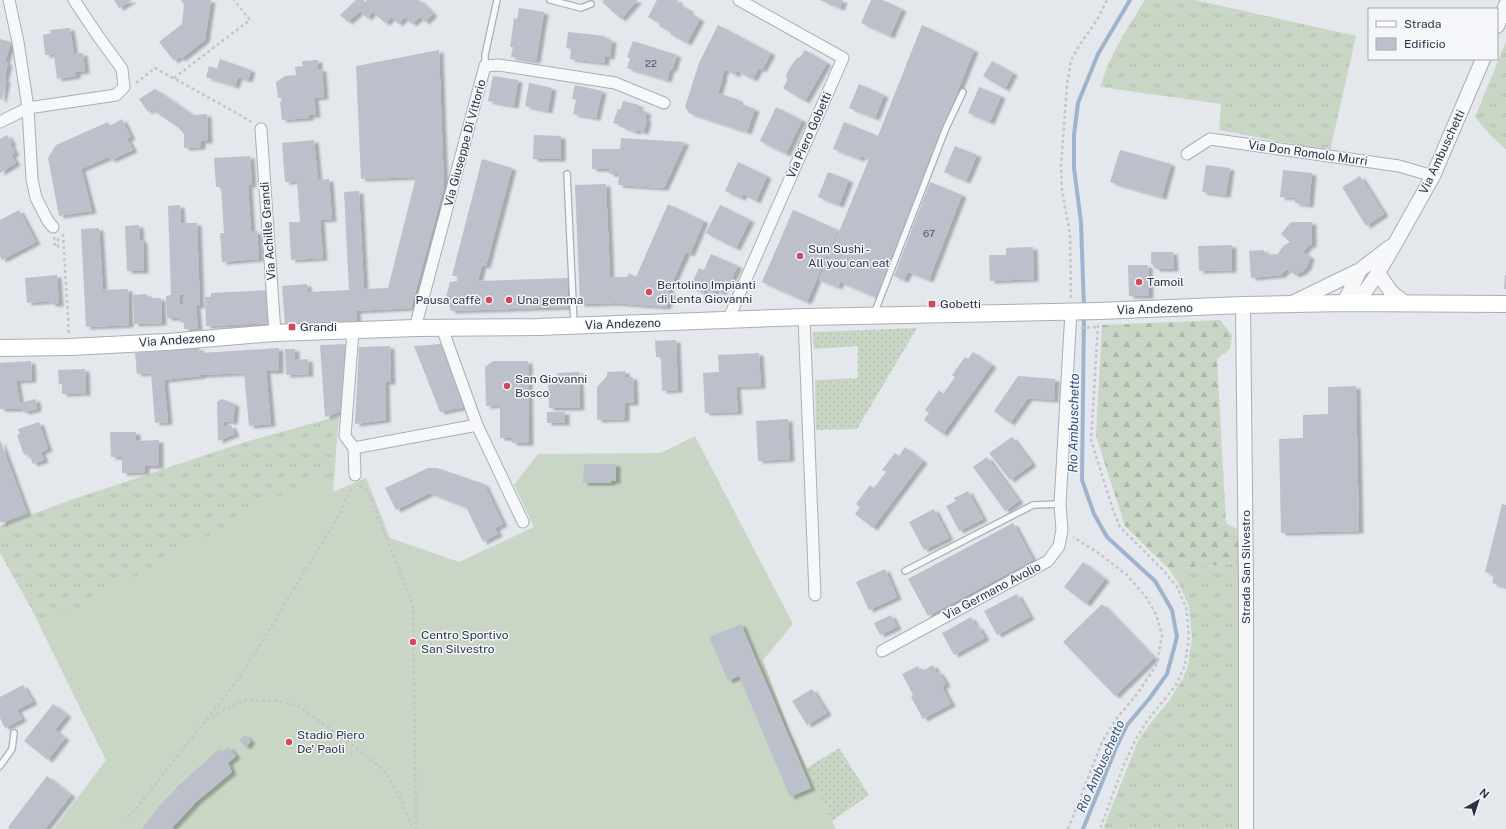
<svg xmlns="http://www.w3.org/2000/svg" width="1506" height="829" font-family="'Public Sans',sans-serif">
	<defs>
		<pattern id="grass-tufts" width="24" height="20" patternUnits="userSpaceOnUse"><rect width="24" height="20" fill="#c9d6c5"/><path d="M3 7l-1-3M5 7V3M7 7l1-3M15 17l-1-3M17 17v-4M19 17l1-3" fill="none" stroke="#adb8ab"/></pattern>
		<pattern id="forest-firs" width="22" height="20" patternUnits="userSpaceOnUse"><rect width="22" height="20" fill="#c9d6c5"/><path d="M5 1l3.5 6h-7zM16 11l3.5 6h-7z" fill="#adb8ab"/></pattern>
		<pattern id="garden-dots" width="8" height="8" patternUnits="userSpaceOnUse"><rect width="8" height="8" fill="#c9d6c5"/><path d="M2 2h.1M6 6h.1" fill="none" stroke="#adb8ab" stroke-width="1.8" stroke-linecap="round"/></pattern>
		<filter id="shadow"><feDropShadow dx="4.5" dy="2.5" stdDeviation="1" flood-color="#0004"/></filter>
	</defs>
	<rect width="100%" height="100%" fill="#e4e7ec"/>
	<!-- grass -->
	<path fill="url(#grass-tufts)" d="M1145,0H1195L1356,36L1330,151L1219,130L1221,104L1100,87C1110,55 1127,28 1145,0Z
		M1506,42V149L1491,136L1475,117Z
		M339,416L333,492L366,478L106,760L32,610L0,553V526L68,501L245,442Z
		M1239,563V829H1103L1138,741L1152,721L1169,701L1183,678L1188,666L1192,638L1189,606L1179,584L1169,569Z"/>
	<!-- forest -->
	<path fill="url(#forest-firs)" d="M1220,320L1232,335L1230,349L1217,359L1226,523L1237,529L1239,563L1169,569L1125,526L1096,436L1102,325Z"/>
	<!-- garden -->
	<path fill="url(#garden-dots)" d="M917,328L857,429L816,430L815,380L858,378V346L814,349L813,332Z
		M839,748L869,795L832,821L807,768Z"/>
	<!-- pitch -->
	<path fill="#c9d6c5" d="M695,436L793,624L763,660L789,730L836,829H54L106,760L39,624L80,608L324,471L333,492L366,478L390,538L459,562L534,527L514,485L538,454L661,453Z"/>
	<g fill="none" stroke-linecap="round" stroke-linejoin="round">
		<!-- stream -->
		<path stroke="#9fb4cc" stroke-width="4" d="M1084,308L1081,222L1074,168V135L1078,103L1098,54L1130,0
			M1083,829L1116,748L1127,725L1149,699L1167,674L1177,637L1172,610L1155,581L1107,537L1094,514L1082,480L1084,315"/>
	</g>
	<!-- building -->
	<path fill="#bbc0ca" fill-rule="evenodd" filter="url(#shadow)" d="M114,0H132L119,8Z
		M181,0H211L205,40L181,59L179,57L174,61L159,42L182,24L184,5Z
		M356,0H363L365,2L367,0H419L433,14L425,22L420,17L412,24L405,17L398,24L392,17L385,23L373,12L367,18L360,11L348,22L340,15Z
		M604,0H637V1L621,19L602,2Z
		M657,0H678L677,3L689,10L688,12L700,19L687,43L670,34L671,32L659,26L660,23L648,17Z
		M820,0H843L840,8Z
		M871,0H882L902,9L890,36L861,23Z
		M519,8L544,12L536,61L511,57L513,47H510L514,18L517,19Z
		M718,25L771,53L762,70L759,68L753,79L737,71L735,75L725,69L722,76L723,77L718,93L739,100L738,103L755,109L747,132L689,113L685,107L699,63Z
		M922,25L974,50L876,297L840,282L838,287L819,280L869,159L861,156L860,159L833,149L844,122L878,136Z
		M70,28L74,54L83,53L85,71L76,72V76L57,79L54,54L45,55L43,35L51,33L50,30Z
		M568,32L605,36V39L612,40L610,57L605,56V63L570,59L571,49L566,48Z
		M0,39L11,42L5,62L8,63L4,80L6,81L2,100L0,99Z
		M633,41L677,55L672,70L670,69L667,80L627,68L630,58L627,57Z
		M439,50L444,187L411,308L356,311L357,322L285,325L282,286L307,284L308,292L349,290L344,192L359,191L364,289L388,288L416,177L361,179L356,66Z
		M805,50L827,63L805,101L783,88L787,81L786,75L789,69L796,59L801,56Z
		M220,59L251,70L248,80L238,77L235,86L206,77L209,66L217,69Z
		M318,60V69H322L324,97L314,98L316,115H309V118L282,120L280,102H282L281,98H278L276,82L285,76L296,75L295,67L303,66L302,61Z
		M992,61L1013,73L1005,89L983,76Z
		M493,76L518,80L514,106L488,101Z
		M529,83L552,88L548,111L525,106Z
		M859,84L884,95L875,118L849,108Z
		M575,85L602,91L596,118L573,114L576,100L572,99Z
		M979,87L1001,96L990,122L968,113Z
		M155,89L193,115L207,114L208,141H201V147L184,148V134L178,127L151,109L148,112L139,99Z
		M623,101L639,105L638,109L647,112L645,119L647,120L644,132L637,130L636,132L621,127V125L613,123L618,109H621Z
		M776,107L802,120L786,154L760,141Z
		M122,119L131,137L127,139L133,150L111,160L109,157L81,169L92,211L59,216L48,158L56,145L108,122L110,126Z
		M7,135L12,143L10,144L15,153L11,155L16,163L0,173V139Z
		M534,135L561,136V159H533Z
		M621,138L685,142L664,188L618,185L619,174H609V169H592V149H620Z
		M314,140L318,180L329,179L332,219L320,220L323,258L291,260L289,222H300L297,181L285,182L282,143Z
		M955,146L977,155L966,181L944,172Z
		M1120,150L1171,164L1162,197L1110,182Z
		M250,156L252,185H248L251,231H257L259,259L222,262L220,233H224L221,187H216L214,158Z
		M482,159L512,168L486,266L482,265L478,281L568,278V307L451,311L446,297L450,282L457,281L458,276H452Z
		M738,162L767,176L756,201L743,194L741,198L725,191Z
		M1206,165L1230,168L1226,195L1202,192Z
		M1283,170L1312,173L1309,205L1295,203V198L1280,197Z
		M828,172L849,180L839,205L818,197Z
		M1360,176L1384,214L1366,226L1342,187Z
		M930,182L962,195L929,280L908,272L904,280L894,276Z
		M606,184L610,277H627L629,273L636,277L668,204L704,221L690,254L686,252L668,292L672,294L666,307L615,303L580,304L575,185Z
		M180,205L181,223H197L200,306H196L198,328L184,329V322L181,323L180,318H167L166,296L171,295L168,206ZM179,295H184V304H180Z
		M720,205L750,220L736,248L706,233Z
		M19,210L36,242L2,260L0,256V220Z
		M793,210L838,230L807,302L762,282Z
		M1291,222H1312V245H1309L1303,252L1310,257L1307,267L1302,272L1295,275L1287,269L1281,275L1251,278L1249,251L1264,250L1265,255L1278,254L1283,246L1290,242L1281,234Z
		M139,225L140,240H143L144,271H127L125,226Z
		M99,228L103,290L128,289L129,325L86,327L81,229Z
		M1232,245V270L1199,271L1198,246Z
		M1033,247L1034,279L990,281L989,255H1006V248Z
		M1151,252H1173L1174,269H1156L1151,263Z
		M711,254L738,266L728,286L725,285L722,293L715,290L713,293L704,289L703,293L690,287L699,268L704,270Z
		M1128,265H1148L1149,296H1129Z
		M57,275L59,304H51L50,301L27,303L25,278Z
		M1505,275H1506V289H1504Z
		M269,290L271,323L206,326L205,297H211V293Z
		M147,294L148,298H161L162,323L134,324L133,295Z
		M676,340L678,390L662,391L661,357H656L655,341Z
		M346,344L342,411L325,417L320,345Z
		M441,344L465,407L440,412L414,346Z
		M390,346L391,382H385L386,420L355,424L359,347Z
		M199,348L200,353L279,348V371H266L271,424L249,426L244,373L201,375V376L164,380L168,422L155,423L151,373L137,374L135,353Z
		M285,349H295V360L308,359L309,374L286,375Z
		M973,352L992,365L943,434L924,420L929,413L925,410L939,390L943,394L955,377L952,375L965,357L968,359Z
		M759,353L761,386L736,387L738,412L705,413L703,373L719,372L718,355Z
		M31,361L32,380L16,381L20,403L36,399L37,409L25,412L21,409H0V363Z
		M493,361H528L529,443H512V438H500V405L486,406L485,367Z
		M85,369L86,393L62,394V384H59L58,370Z
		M625,371V377H633L634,403H625V419L597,420V387L607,376V372Z
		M579,372L580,408H549L548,379H557V373Z
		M1018,376L1055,379L1054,400L1028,398L1010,423L994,411Z
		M1356,386L1359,531L1281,533L1279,439L1303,438V415L1328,414V387Z
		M222,399L235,404L233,422L225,421L222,425L225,427L231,425L235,434L218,441L217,402Z
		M547,412H565V423H547Z
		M788,419L790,459L758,461L756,421Z
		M39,422L48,449L41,452L44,460L33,464L29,454L24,455L17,435L20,434L18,429Z
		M110,432H136V441L159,440V466H145V472L122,473V457H111Z
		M1012,437L1032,464L1010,480L989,453Z
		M0,440L27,513L1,523L0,520Z
		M905,447L923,461L873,528L855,514L860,507L856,504L870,485L874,488L886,472L882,470L895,453L899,456Z
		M987,457L1019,501L1005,511L973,467Z
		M584,464H616V481H611V483H583Z
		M428,468H437L484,484L503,524L495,528L498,534L483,542L466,507L430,493L396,510L385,488Z
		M968,491L983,519L959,531L946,506L956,501L954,498Z
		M1502,504L1506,505V587L1492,583L1494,575L1485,572Z
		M934,509L949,538L924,550L909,522Z
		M1013,523L1033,560L928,616L908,579Z
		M1083,562L1105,579L1086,604L1064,587Z
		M885,569L897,597L869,610L856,582Z
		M1017,594L1030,617L997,635L984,611Z
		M1102,604L1154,658L1115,696L1063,642Z
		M891,615L897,627L880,635L874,623Z
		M971,617L976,627L978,626L985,638L954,655L942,633Z
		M741,624L811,788L790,797L739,676L728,681L709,637Z
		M933,665L937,673L939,672L946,684L942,687L951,704L923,719L911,697L913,695L902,674L918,666L921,672Z
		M23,685L33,702L17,710L22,719L5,728L0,718V697Z
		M812,689L827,713L807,725L792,701Z
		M53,704L67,715L55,730L65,738L48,760L24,741Z
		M245,735L251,741L246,747L239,741Z
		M229,747L236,756L228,763L232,772L196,802L172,828L174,829H142L159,806L179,785L219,749L222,752Z
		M47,776L71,795L45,829H10L8,827Z"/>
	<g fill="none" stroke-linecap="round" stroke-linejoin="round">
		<defs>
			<path id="service" d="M550,0L581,8L591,4
				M485,66V55L497,0
				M567,174L574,324
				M874,314L946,128L963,92
				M905,571L1033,505L1060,504
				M0,766L12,749L14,733"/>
			<path id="minor" d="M9,0L18,42L28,108L116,95L124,87L122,69L98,36L74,0
				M0,122L28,108L32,179L36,198L48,221L53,227
				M261,129L275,333
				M1187,154L1210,139L1399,166L1433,176
				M804,317L815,595
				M728,320L843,58L739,0
				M415,328L485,66L499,65L615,83L664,103
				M353,331L345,436L354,448L477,425L442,328
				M477,425L523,522
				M354,448L355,475
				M882,651L1048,561L1059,546L1062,530L1060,504L1071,311"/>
			<path id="tertiary" d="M1497,26L1506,5
				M1378,273L1391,292L1405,303
				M1344,303L1360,270
				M1357,303L1378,273L1396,242L1433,176L1483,59
				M1290,304L1360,270L1390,247
				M1243,305L1246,584V829"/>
			<path id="secondary" d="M0,348L70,347L167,342L275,333L415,328L538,327L804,317L1099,311L1243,305L1344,303L1506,304"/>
		</defs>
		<!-- service casing -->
		<use href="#service" stroke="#a9aeb7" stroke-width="8"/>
		<!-- minor casing -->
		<use href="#minor" stroke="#a9aeb7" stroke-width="13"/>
		<!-- tertiary casing -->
		<use href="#tertiary" stroke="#a9aeb7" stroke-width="16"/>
		<!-- secondary casing -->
		<use href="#secondary" stroke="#a9aeb7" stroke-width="18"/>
		<!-- path -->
		<path stroke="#c2c5cb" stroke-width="2.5" stroke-dasharray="3 3" stroke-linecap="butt" d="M174,78L250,20L234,0
			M136,83L155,68L242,116L251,122
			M63,234L69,333
			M54,237L55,246L58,247V238
			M1071,298L1070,235L1062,190L1061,166L1067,85L1071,60L1079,46L1097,20L1107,0
			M1098,325L1091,440L1113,510L1120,527L1162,569L1177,587L1186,607L1189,636L1185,665L1176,685L1147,721L1135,741L1123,767L1100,829
			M1081,328L1098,327
			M360,486L363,487L369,494L413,605L416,829
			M207,720L225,709L246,700L276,701L299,706L342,737L384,770L400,797L413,829
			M127,817L134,811L234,685L252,658L342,510C345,501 346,493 355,487
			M1068,829L1102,742L1117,718L1137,694L1157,664L1162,635L1156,614L1146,597L1127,575L1097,552L1073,537"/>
		<!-- service -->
		<use href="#service" stroke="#f7f8fa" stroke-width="5.5"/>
		<!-- minor -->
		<use href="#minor" stroke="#f7f8fa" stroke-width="11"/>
		<!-- tertiary -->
		<use href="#tertiary" stroke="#f7f8fa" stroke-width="14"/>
		<!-- secondary -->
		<use href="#secondary" stroke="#fff" stroke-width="16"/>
	</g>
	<!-- markers -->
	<g fill="#d1495b" stroke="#f4f6f9" stroke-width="1.5">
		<circle cx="800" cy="256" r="4"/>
		<circle cx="1139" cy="282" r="4"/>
		<circle cx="649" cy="292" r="4"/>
		<circle cx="489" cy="300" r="4"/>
		<circle cx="509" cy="300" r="4"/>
		<rect x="928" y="300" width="8" height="8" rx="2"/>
		<rect x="288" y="323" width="8" height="8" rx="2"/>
		<circle cx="507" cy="386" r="4"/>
		<circle cx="413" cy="642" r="4"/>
		<circle cx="289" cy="742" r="4"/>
	</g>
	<g text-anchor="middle" stroke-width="3" stroke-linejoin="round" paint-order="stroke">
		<!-- number labels -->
		<g font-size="10" fill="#4f5766">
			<text x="651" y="67">22</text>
			<text x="929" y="237">67</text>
		</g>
		<!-- street labels -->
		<g font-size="12" fill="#2b3445" stroke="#f4f6f9">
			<text transform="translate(809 135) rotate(-66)" y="4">Via Piero Gobetti</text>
			<text transform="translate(465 143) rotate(-75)" y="4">Via Giuseppe Di Vittorio</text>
			<text transform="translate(1442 152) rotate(-65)" y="4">Via Ambuschetti</text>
			<text transform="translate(1308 153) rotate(8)" y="4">Via Don Romolo Murri</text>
			<text transform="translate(268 231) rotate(-94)" y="4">Via Achille Grandi</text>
			<text transform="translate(1155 309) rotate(-2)" y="4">Via Andezeno</text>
			<text transform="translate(623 324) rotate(-2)" y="4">Via Andezeno</text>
			<text transform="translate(177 340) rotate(-4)" y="4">Via Andezeno</text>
			<text transform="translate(1246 567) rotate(-90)" y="4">Strada San Silvestro</text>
			<text transform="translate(992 591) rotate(-28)" y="4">Via Germano Avolio</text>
		</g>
		<!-- poi labels -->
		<g font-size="12" fill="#2b3445" stroke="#f4f6f9" text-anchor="start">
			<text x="808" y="253">Sun Sushi -<tspan x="808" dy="14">All you can eat</tspan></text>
			<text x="1147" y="286">Tamoil</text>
			<text x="657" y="289">Bertolino Impianti<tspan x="657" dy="14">di Lenta Giovanni</tspan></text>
			<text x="481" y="304" text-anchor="end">Pausa caffè</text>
			<text x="517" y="304">Una gemma</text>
			<text x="940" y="308">Gobetti</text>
			<text x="300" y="331">Grandi</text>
			<text x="515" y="383">San Giovanni<tspan x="515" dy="14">Bosco</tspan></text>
			<text x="421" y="639">Centro Sportivo<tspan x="421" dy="14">San Silvestro</tspan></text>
			<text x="297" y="739">Stadio Piero<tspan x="297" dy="14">De' Paoli</tspan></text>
		</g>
		<!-- water labels -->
		<g font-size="13" font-style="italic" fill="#34527a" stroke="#f4f6f9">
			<text transform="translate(1073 423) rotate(-89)" y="5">Rio Ambuschetto</text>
			<text transform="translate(1100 766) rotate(-66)" y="5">Rio Ambuschetto</text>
		</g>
	</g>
	<!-- legend -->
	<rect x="1368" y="8" width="130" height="52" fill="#f4f6f9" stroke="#a4a8b1"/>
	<rect x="1376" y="21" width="20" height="6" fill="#ffffff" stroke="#a4a8b1"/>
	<text x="1404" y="28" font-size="12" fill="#2b3445">Strada</text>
	<rect x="1376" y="38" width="20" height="12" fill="#bbc0ca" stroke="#a4a8b1"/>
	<text x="1404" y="48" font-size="12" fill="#2b3445">Edificio</text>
	<!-- north arrow -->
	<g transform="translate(1478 801) rotate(39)" stroke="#f4f6f9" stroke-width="3" paint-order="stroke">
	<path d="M0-3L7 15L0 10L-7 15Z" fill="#2b3445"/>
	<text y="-6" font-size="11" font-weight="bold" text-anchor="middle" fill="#2b3445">N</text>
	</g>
</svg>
